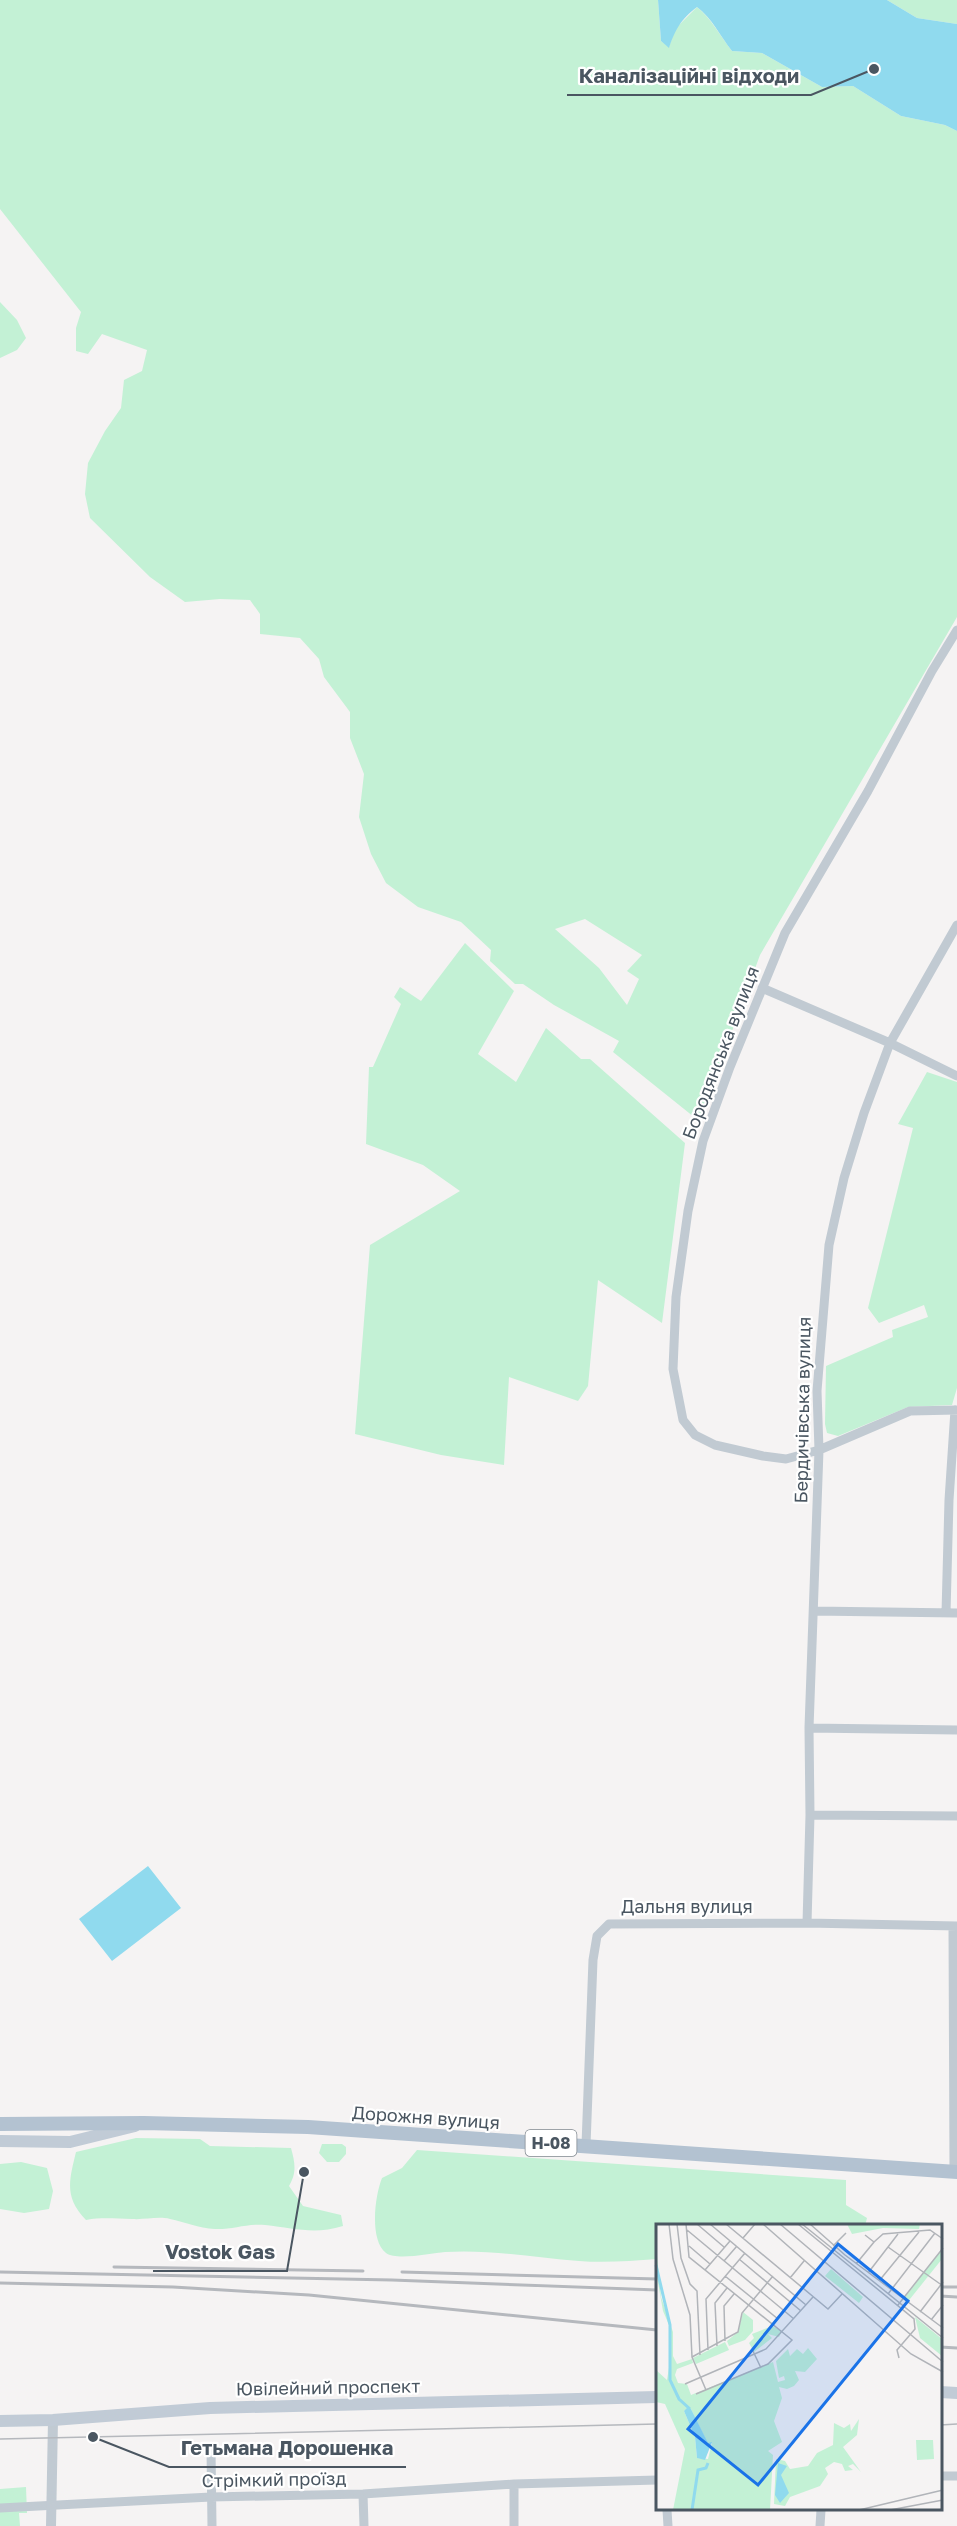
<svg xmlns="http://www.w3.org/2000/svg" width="957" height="2526" font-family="'Golos Text',sans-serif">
	<rect width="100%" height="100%" fill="#f5f3f3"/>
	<!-- green -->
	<path fill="#c3f1d5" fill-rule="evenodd" d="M0,0H658L661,41L669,47L675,29L697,7C711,18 720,36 732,51L762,53L822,87L853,86L901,116L945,125L957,131V617L760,955L699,1121L613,1052L619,1041L554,1005L523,984H515L490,961L491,950L461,922L418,907L386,883L371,854L359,817L364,774L350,738V712L324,677L319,659L300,638L260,634V614L250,600L220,599L185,602L150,577L90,518L85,494L88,463L105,431L121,408L124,380L142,371L147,350L102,334L88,354L76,351V328L81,312L0,209ZM585,919L642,955L627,971L639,979L627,1005L599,968L555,929Z
		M887,0H957V24L917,18Z
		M0,302L17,320L26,338L17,350L0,358Z
		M465,943L514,991L478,1054L516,1082L546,1028L581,1059H590L685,1143L662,1323L598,1280L588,1386L578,1401L509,1377L504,1465L441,1455L355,1434L370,1245L460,1191L423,1165L366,1144L369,1067H373L401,1004L394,997L400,987L421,1001Z
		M927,1072L957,1082V1388L952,1405L908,1407L838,1436L827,1433L825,1424L826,1366L893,1337L892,1330L928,1317L924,1305L879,1323L868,1308L913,1128L898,1124Z
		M136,2138L200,2139L210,2146L291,2148C295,2163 297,2172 289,2186L303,2206L341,2215L343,2226C314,2235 294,2228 265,2225C248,2223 231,2230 215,2229C198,2228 185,2222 170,2219C158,2216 145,2220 132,2219C116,2219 103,2217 86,2220C64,2197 69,2181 76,2152Z
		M322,2144H342L346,2147V2154L339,2162H327L319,2153Z
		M417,2150L846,2180V2205L867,2218L865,2226H657V2259C631,2261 604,2263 579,2261C534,2258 490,2249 445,2252C431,2253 397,2261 386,2253C369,2240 375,2195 382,2178L402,2168Z
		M21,2162L47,2168L53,2191L49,2209L24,2213L0,2209V2164Z
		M26,2487L27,2513H19L20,2526H0V2489Z"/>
	<!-- water -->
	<path fill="#90daee" d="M658,0H887L917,18L957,24V131L945,125L901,116L853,86L822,87L762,53L732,51C720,36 712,18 697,7C681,19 675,30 669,48L661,41Z
		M148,1866L181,1908L112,1961L79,1919Z"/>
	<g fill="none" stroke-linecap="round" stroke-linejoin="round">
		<!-- minor -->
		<path stroke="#c1cad2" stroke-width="9" d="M957,630L932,671L868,791L785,933L730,1067L703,1141L688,1211L676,1297L673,1369L683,1420L695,1435L715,1445L763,1456L786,1459L819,1450L910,1411L957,1410
			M762,988L890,1043L957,1076
			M814,1611L957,1613
			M946,1613L949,1500L955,1410
			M809,1728L957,1730
			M810,1815L957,1816
			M807,1923L810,1815L809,1728L819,1450L817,1391L829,1245L844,1178L864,1113L890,1043L957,925
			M953,1926L954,2172
			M586,2145L593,1960L597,1936L609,1924L807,1923L957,1926
			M211,2449L212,2526
			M940,2476H957
			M514,2484V2526
			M363,2494L364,2526
			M0,2508L211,2497L363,2494L514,2484L657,2480
			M667,2510L668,2526
			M820,2526L821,2510"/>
		<!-- tertiary -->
		<path stroke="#c1cad2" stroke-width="10" d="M51,2526L53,2420"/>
		<!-- secondary -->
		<path stroke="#c1cbd6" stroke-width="12" d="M0,2141L70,2142L135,2126
			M940,2392L957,2393
			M0,2421L53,2420L210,2408L657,2397"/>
		<!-- primary -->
		<path stroke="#b3c2d1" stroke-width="14" d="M0,2124L144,2123L308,2127L957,2172"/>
		<!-- tram -->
		<path stroke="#b5b8bd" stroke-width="1.5" d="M940,2425L957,2424
			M0,2439L657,2424"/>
		<!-- rail -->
		<path stroke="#b5b8bd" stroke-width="3" d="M114,2267L363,2271
			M0,2272L392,2280L657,2290
			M402,2272L657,2279
			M0,2283L173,2287L309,2295L657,2330
			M940,2287H957
			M940,2296L957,2297
			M940,2347L957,2348"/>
	</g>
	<g text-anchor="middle" stroke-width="4.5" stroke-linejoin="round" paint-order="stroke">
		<!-- shield labels -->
		<rect fill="#fff" stroke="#808990" stroke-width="1.5" x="525.5" y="2130" width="51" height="26" rx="4.5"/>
		<g font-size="16" font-weight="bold" fill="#4a5661">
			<text x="551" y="2149">Н-08</text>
		</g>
		<!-- street labels -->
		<g font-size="18" fill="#4a5661" stroke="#fff">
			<text transform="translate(721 1053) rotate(-69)" y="6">Бородянська вулиця</text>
			<text transform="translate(803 1410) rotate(-89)" y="6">Бердичівська вулиця</text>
			<text x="687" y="1913">Дальня вулиця</text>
			<text transform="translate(426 2118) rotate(4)" y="6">Дорожня вулиця</text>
			<text transform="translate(328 2388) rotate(-1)" y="6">Ювілейний проспект</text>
			<text transform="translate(274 2480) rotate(-1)" y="6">Стрімкий проїзд</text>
		</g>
	</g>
	<!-- overview -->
	<g transform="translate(656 2224)">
		<rect width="286" height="286" fill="#f5f3f3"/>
		<path d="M191,0H264L263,5L227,4L196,10ZM0,21L5,73L17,108V132L21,140L36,135L37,139L21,145L19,151L22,159L31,160L35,171L117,138L122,158L129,156L128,152L123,154L120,137L132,125L134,132L141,125L147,130L152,124L161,135L149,148L139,147L143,156L138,162L131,165L123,163L126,174L118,197L126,218L112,227L117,231L114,286H17L29,225L9,180L0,178V146L11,156L15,131L13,101L7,87L0,47ZM35,185L52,220L56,219L52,235L41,234L39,213L28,187ZM286,25V35L250,80L249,73ZM175,45L207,73L203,79L169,52ZM87,88L97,96V107L89,116L73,122L71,117L82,108ZM259,93L286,115V132L264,114ZM116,102L126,107L123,113L112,110L116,114L98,128L93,119L98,114L96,110ZM69,118L73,126L40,140L37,134ZM203,195L201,211L187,223L205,248L197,240L192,242L197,246L189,247L186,240L178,238L169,244L172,250L164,262L134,273L129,282L118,280L120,235L129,237L134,245L152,242L161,229L177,221L178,199L188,204L194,200L195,207ZM260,216H277L278,235L261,236Z" fill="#c3f1d5" fill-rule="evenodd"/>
		<path d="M31,184L35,185L52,219L56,218L49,236L41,234L39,213L28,187ZM122,239L131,242L125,251L133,269L124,279L119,271Z" fill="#90daee"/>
		<path fill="none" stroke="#90daee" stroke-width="3" d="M0,41L14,101V156L23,175L34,185M36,286L42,246L50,244L52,239"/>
		<path fill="none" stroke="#b1b4b9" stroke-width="1.5" d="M13,0L17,35L34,91L36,133L50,166M21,0L25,34L34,60L41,67L44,131M30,0L33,33L136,116L112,140L40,170M41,0L68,23M54,0L150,81M70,0L172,85L186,70M107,0L255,130L287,148M124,0L287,138M142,0L258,95L259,105L241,126L243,134M146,0L287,114M154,0L189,31L287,104M31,6L138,95M87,14L99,0M218,18L227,10L274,6L287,15M33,22L54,40M177,22L190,9M232,23L287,62M83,35L145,87M68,37L81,22M200,40L218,18L209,11M49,46L74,17M212,49L242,10M69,52L122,95M134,54L148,37M223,57L263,8M147,64L160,47M232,70L279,9M242,81L287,24M264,88L287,58M275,96L287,81M116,102L128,87M69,117L68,82L78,70M61,122L59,79L71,64M96,125L105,144M52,126L50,75L89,29M36,133L82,108L86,89L117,52M29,160L110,125L157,73M203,286L287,266M234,286L287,276"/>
		<path fill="#1a73e8" fill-opacity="0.15" stroke="#1a73e8" stroke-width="3" d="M182,20L252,77L102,261L32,205Z"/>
		<rect width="286" height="286" fill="none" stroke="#4a5661" stroke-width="3"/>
	</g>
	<!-- callouts -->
	<path fill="none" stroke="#4a5661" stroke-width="2" d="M874 69L811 95H567M304 2172L287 2271H153M93 2437L169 2467H406"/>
	<g fill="#4a5661" stroke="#fff" stroke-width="2">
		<circle cx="874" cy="69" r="6"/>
		<circle cx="304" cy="2172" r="6"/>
		<circle cx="93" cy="2437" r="6"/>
	</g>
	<g font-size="20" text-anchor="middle" font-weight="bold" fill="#4a5661" stroke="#fff" stroke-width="4.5" stroke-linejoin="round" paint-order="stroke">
		<text x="689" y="83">Каналізаційні відходи</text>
		<text x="220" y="2259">Vostok Gas</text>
		<text x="287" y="2455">Гетьмана Дорошенка</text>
	</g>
</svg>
